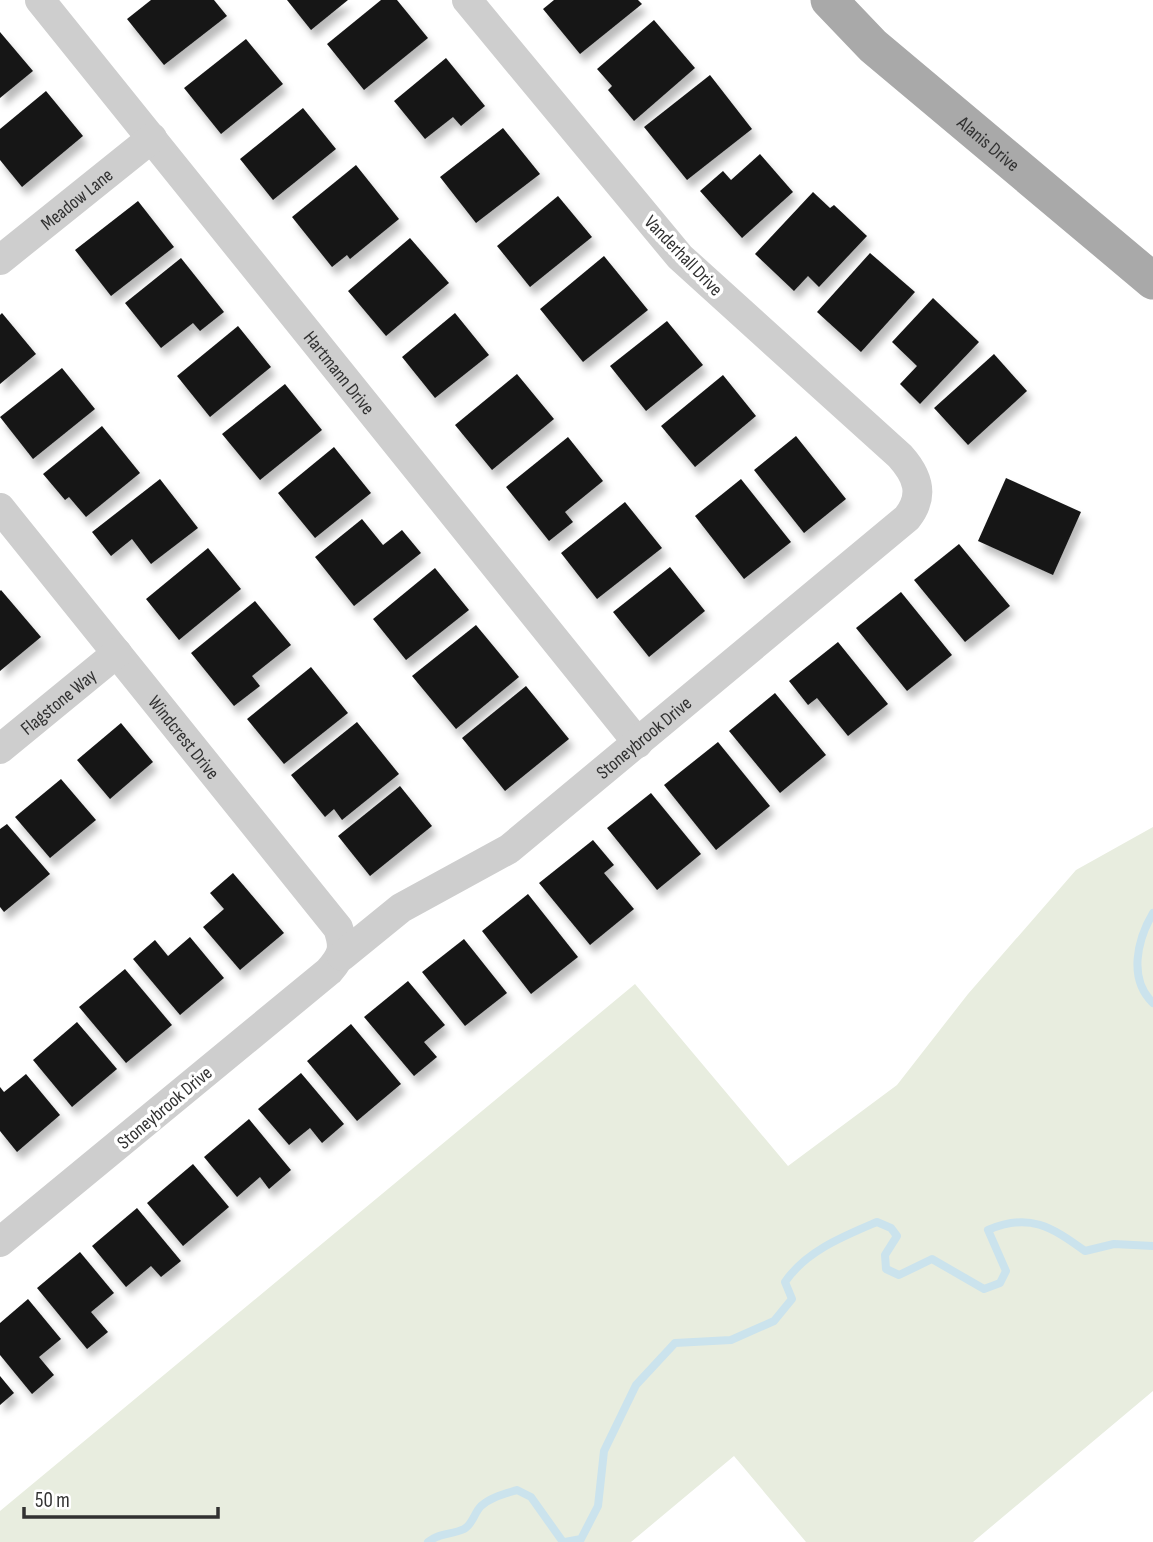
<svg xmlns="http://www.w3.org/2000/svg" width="1153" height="1542" font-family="'Sofia Sans Condensed',sans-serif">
	<defs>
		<filter id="shadow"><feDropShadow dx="4.5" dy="8" stdDeviation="3.5" flood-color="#0004"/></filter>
	</defs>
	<rect width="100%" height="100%" fill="#fff"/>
	<!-- green -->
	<path fill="#e8eddf" d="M1153,827V1391L973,1542H806L734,1456L631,1542H0V1511L635,984L788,1166L897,1085L968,994L1076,870Z"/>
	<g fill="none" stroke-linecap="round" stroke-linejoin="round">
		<!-- stream -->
		<path stroke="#cbe3ed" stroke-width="8" d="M1153,913C1137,940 1128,979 1153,1003
			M428,1542C438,1533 452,1535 464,1529C473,1524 474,1513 481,1506C491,1497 504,1494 517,1490L531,1497L563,1542
			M565,1542L581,1539L598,1506L604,1451L636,1385L675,1343L731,1340L774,1321L792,1299L785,1282C806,1251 844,1236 877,1222L891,1228L897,1236L885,1255L886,1269L899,1275L932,1259L984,1289L1000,1283L1006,1271L988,1230C1029,1212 1052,1227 1085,1251L1114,1244L1153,1246"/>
	</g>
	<!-- building -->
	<path fill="#181818" filter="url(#shadow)" d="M151,0H214L227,16L164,65L127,19Z
		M287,0H348L311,30Z
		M381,0H397L428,38L364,90L327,44Z
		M554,0H638L642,4L580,54L543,9Z
		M654,20L695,68L634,121L608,90L612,86L597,69Z
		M0,32L33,71L0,98Z
		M246,39L283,84L221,134L184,88Z
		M446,58L485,106L461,126L453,117L425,139L394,101Z
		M710,75L752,129L687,180L644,127Z
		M46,91L83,136L22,187L0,160V129Z
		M303,108L336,149L273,200L240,159Z
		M503,128L540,174L476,223L440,177Z
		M760,154L793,192L742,238L700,191L723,171L731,180Z
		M356,165L399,219L350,259L347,255L332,267L292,217Z
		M813,192L830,208L834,205L867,236L819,287L808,276L794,291L755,254Z
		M558,196L592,237L530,287L497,246Z
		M138,201L174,247L111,296L75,250Z
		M410,238L449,283L386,336L348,291Z
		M870,253L915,292L861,352L817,312Z
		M604,256L648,310L583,362L540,309Z
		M181,258L224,312L200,331L193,323L161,348L125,303Z
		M933,298L979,342L920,404L900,384L917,366L892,342Z
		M2,313L36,354L0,384V315Z
		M455,313L489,355L435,398L402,357Z
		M667,321L703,365L646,411L610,366Z
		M238,326L271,367L210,417L177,376Z
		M994,354L1027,391L968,445L934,408Z
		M62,368L95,409L33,459L0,417Z
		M517,374L554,419L492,470L455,425Z
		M723,375L756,416L695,467L661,426Z
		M285,384L322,430L260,480L222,434Z
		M102,426L140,473L86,517L69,497L65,500L43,474Z
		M796,436L846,499L804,533L754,470Z
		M568,437L603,481L565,512L573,522L549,541L506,487Z
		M334,447L371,493L315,538L278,493Z
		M1006,478L1081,512L1053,575L978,541Z
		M160,479L198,528L151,564L132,539L111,556L92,532Z
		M741,479L791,542L744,579L695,516Z
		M625,502L662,548L597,599L561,553Z
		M362,519L383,545L402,530L421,553L354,606L315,557Z
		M959,544L1010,606L965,642L914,580Z
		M208,548L241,589L179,640L146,599Z
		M670,567L705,611L649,657L613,612Z
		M435,568L469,610L406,660L373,619Z
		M1,590L41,637L0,671V591Z
		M901,592L952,655L907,691L856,628Z
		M255,601L291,645L252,676L260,686L234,706L191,653Z
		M476,625L519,677L456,729L412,676Z
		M838,642L888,704L848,736L817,698L808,705L789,681Z
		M311,667L348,713L284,764L247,719Z
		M526,686L569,739L505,791L462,738Z
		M775,693L826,755L780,793L729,731Z
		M357,722L399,774L342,820L334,809L325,817L291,775Z
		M121,723L153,762L110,799L77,760Z
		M718,742L770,806L716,850L664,785Z
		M61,779L96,820L50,858L15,817Z
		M400,786L432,826L370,876L338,836Z
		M651,793L701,854L657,890L607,828Z
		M7,824L50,874L4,912L0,907V829Z
		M593,840L614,865L604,873L634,909L590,945L539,883Z
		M233,873L284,933L240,970L203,927L224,909L210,893Z
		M528,894L578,957L531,994L482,931Z
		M190,937L224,978L180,1015L133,959L155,940L168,956Z
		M464,939L507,993L465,1026L422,972Z
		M125,969L172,1025L126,1063L79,1007Z
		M408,981L445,1025L424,1042L437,1057L414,1076L364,1017Z
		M77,1022L117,1069L72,1107L33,1060Z
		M351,1024L401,1084L357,1121L307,1061Z
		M301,1073L344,1124L322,1143L310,1128L289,1145L258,1109Z
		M26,1074L60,1115L17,1152L0,1131V1087L4,1092Z
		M249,1119L291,1170L269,1189L260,1177L237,1197L204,1157Z
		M193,1164L229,1207L183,1246L147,1203Z
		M137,1208L181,1261L161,1277L151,1266L126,1287L92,1246Z
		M80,1252L114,1293L91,1312L108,1332L87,1349L37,1288Z
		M28,1299L61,1339L39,1357L54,1375L32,1394L0,1355V1323Z
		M0,1376L14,1393L0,1405Z"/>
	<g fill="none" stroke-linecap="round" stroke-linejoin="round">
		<!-- minor -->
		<g stroke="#cecece" stroke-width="30">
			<path id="s1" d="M40,0L638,743"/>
			<path id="s2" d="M0,260L152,138"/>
			<path id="s3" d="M0,508L338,928C345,948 343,955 329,971L0,1242"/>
			<path id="s4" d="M0,749L117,653"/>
			<path id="s5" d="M342,956L401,908L509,849L907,518C925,495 918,476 900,456L680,257L467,0"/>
		</g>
		<!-- major -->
		<path stroke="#a9a9a9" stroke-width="37" id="s6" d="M829,0L873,46L1153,281"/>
	</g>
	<g text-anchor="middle" stroke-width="7" stroke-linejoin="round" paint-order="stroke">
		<!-- street labels -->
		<g font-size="19" fill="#313131" stroke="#fff">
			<text dy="7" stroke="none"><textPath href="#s6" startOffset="215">Alanis Drive</textPath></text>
			<text dy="7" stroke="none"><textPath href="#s2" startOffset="98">Meadow Lane</textPath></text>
			<text transform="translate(684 255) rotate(46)" y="7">Vanderhall Drive</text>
			<text dy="7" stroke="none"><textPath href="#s1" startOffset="478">Hartmann Drive</textPath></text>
			<text dy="7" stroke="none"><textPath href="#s4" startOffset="75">Flagstone Way</textPath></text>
			<text dy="7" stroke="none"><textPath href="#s3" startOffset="294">Windcrest Drive</textPath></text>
			<text dy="7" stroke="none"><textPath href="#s5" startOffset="374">Stoneybrook Drive</textPath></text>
			<text transform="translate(164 1107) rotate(-40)" y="7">Stoneybrook Drive</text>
		</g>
	</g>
	<!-- scale -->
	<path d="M24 1507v10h194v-10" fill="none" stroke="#313131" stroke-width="3.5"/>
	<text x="35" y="1507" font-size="21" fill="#313131" stroke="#ffffff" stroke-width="5" paint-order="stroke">50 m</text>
</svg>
